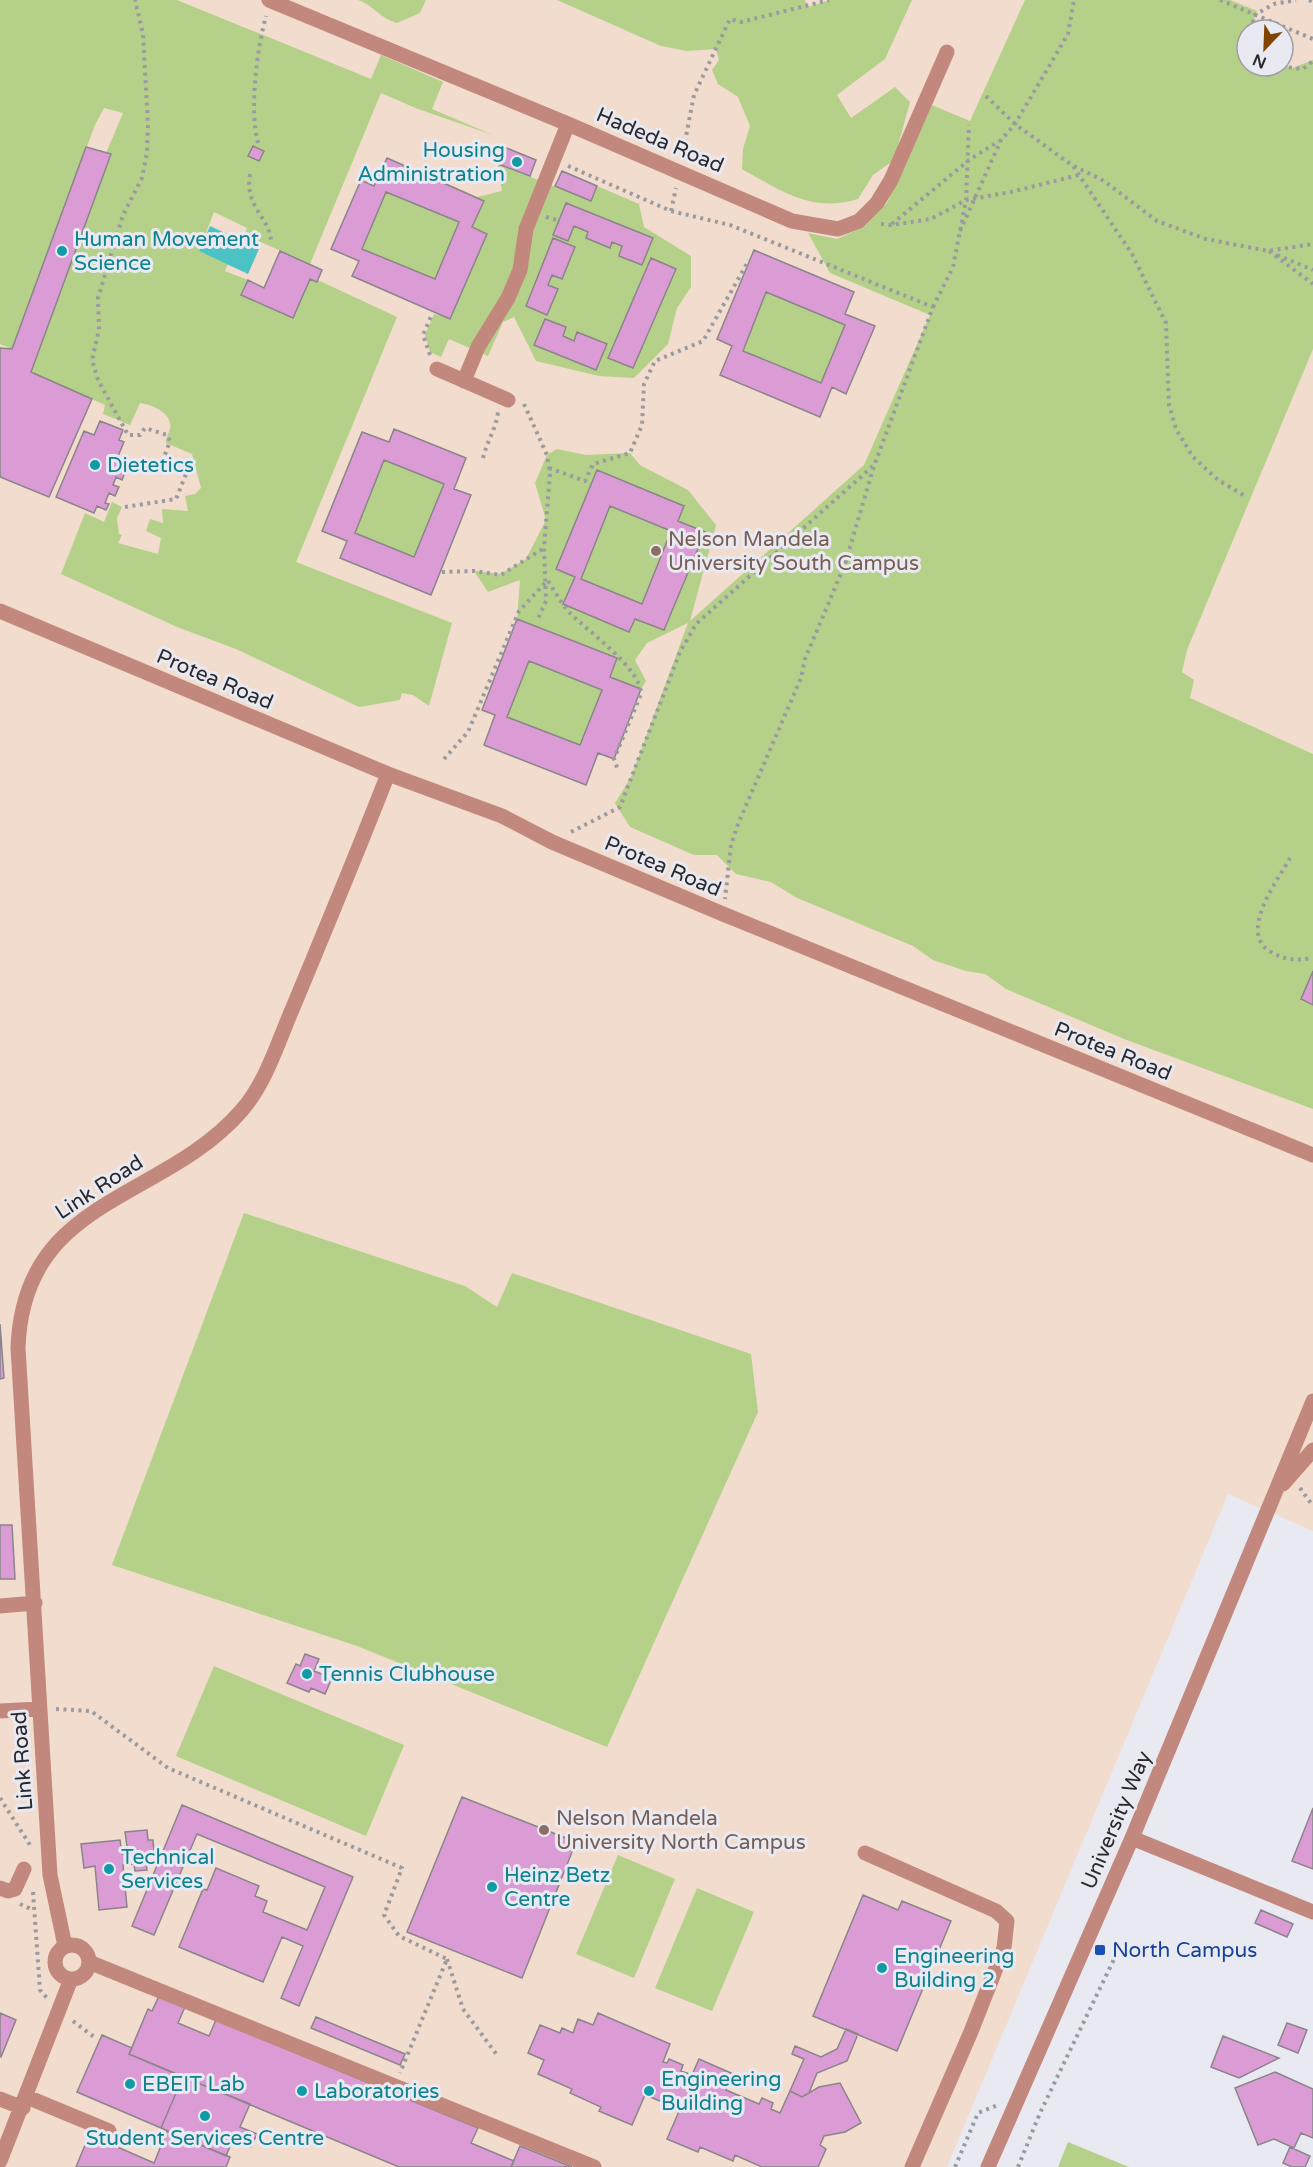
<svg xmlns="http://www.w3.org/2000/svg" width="1313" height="2167" font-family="'Varela Round',sans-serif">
	<rect width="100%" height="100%" fill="#e9e9f2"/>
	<!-- education -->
	<path fill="#f1dcce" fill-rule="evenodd" d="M0,0H1313V1531L1228,1494L947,2167H0ZM1247,30H1283V66H1247Z"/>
	<!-- green -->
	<path fill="#b5d189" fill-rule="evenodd" d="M0,0H177L371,79L381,55L443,82L432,109L493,135L418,109L381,93L310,264L245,235L247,228L214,212L199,251L228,264L225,271L248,280L241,295L292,318L310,279L320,281L397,317L296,562L452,623L429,706L413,695L402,693L400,700L359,707L236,649L177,627L61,574L85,513L104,522L112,502L122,507L117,518L119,534L122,535L118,543L158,554L161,538L146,531L150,519L163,523L162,509L188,511L185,496L195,494L201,488L192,454L166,443C166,437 168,435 170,429C173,413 153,405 140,403L130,425L103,414L105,405L31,372L110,155L106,153L123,113L104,108L95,125L12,349L0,344Z
		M358,0H426L420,13L397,23C379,18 376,7 358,0Z
		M557,0H805L808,7L830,0H912L885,59L837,95L851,118L895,87L910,102L894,160L873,175L858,199C812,213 781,191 742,169L743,149L750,126L738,97L718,84L712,70L719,60L716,49L687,51L661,46Z
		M1025,0H1230L1257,11L1252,25L1253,30H1247V66H1283V64L1292,68L1313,60V349L1187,650L1182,672L1194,680L1190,698L1313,754V1109L1124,1039L1006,989L985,974L966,971L933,960L913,946L797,898L771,882L736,874L717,855H694L630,827L615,803L631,777L688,623L647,643L635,660L646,681L641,689L610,677L617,657L517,619L520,580L488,592L474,571L501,574L526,559L546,520L535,483L547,455L557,449L586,455L630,453L640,465L688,490L716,525L690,621L864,465L930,315L830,273L808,233L837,239L865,226L887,203L932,105L970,121ZM598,470L684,506L678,521L705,532L664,630L635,619L629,632L564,605L575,577L556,569Z
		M498,164L591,201L597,186L639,204L644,227L691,256V287L677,308L668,344L634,378L599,376L536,361L514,317L503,322L488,356L449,339L441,357L430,352L425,335L434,314L450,318L487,234L472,227L484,201L477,197L502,191Z
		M386,192L459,222L435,279L362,249Z
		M766,292L845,325L821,383L743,351Z
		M384,460L444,484L414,557L355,533Z
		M610,506L671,531L642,604L581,579Z
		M529,661L602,690L580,745L507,717Z
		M244,1213L465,1286L497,1307L512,1273L751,1354L758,1412L607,1747L357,1646L112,1565Z
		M214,1666L404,1745L366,1836L176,1756Z
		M618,1855L675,1879L634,1978L576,1954Z
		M697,1888L754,1912L712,2011L655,1988Z
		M1068,2142L1129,2167H1058Z"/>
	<!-- water -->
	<path fill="#4bc3c4" d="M210,226L259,249L248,274L199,251Z"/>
	<!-- building -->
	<path fill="#db9cd5" stroke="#8b848a" stroke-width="1.5" fill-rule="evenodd" d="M253,146L264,151L259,161L248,156Z
		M86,147L111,154L31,372L92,399L49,497L0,477V348L12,349Z
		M504,147L536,160L530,176L498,164Z
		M387,158L484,201L472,227L487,234L450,319L352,276L359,261L331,249L361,180L374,186ZM386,192L459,222L435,279L362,249Z
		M562,171L597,186L591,201L555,186Z
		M566,203L653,238L642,265L619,256L622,246L612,242L610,248L586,238L588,232L574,226L568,241L553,235Z
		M553,238L575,247L562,279L552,275L548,285L558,289L547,315L526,306Z
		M754,250L854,292L845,314L875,326L846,394L832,387L820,417L720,375L732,346L717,339ZM766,292L845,325L821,383L743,351Z
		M280,251L322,270L317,282L310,279L293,318L241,295L248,280L264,288Z
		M651,258L676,269L633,368L608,358Z
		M545,319L566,327L563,336L574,341L577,332L607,344L596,370L534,345Z
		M100,421L123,430L119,440L124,442L116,461L121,463L119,467L126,470L122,480L116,477L113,485L119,487L115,496L109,493L105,503L109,504L106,510L97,506L94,513L56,497L84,431L94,435Z
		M394,429L466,458L454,489L471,495L431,595L340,558L347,541L322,531L362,432L389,442ZM384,460L444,484L414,557L355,533Z
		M597,470L684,506L678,521L705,532L664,630L635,619L629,632L563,604L575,577L556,569ZM610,506L671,531L642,604L581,579Z
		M517,619L617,658L610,677L641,689L614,759L598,753L586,785L484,745L495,715L482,710ZM529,661L602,690L580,745L507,717Z
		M1313,971V1005L1301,999Z
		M0,1324L4,1378L0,1379Z
		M0,1525H12L15,1579H0Z
		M305,1654L319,1659L314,1671L332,1678L325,1694L311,1688L309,1692L287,1683L296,1664L300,1666Z
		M462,1797L576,1842L522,1978L407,1932Z
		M182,1805L353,1877L299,2006L281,1998L303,1946L282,1937L263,1982L179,1947L203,1889L207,1890L216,1868L259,1886L255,1896L267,1901L263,1912L307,1930L325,1887L197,1834L154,1935L132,1926Z
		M1313,1808V1869L1292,1861Z
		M147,1830L148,1840H153L154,1852L145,1853L147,1870L135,1871L134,1864L123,1865L127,1907L99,1910L95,1866L84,1868L81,1844L120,1840L122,1854H128L125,1832Z
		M863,1895L898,1910L902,1901L951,1921L897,2051L813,2016Z
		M1261,1910L1293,1924L1287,1937L1255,1923Z
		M159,1996L185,2007L178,2023L209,2036L216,2020L478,2128L471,2143L514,2161L511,2167H399L129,2054L148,2009L152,2011Z
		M0,2013L16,2020L1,2057L0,2056Z
		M598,2013L670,2044L663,2062L667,2063L669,2059L683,2065L681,2071L692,2075L699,2059L733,2074L726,2090L759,2104L762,2098L773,2103L771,2109L780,2113L790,2091L802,2097L819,2087L840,2083L861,2123L845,2132L824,2136L820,2145L826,2149L818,2167H762L735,2155L733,2161L700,2147L698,2152L667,2139L680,2109L645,2095L632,2125L599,2111L601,2107L570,2093L572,2089L538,2074L544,2060L528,2053L540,2025L560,2033L562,2028L573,2033L578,2019L593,2025Z
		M316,2017L405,2054L400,2065L311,2028Z
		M1287,2023L1307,2030L1298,2053L1278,2045Z
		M846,2029L858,2034L847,2061L817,2073L809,2093L802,2097L790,2091L804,2059L792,2054L795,2046L821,2057L837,2049Z
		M102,2035L132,2048L129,2054L183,2077L161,2128L77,2092Z
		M1223,2036L1279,2058L1239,2078L1211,2067Z
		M1275,2072L1313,2089V2138L1301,2133L1294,2148L1274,2139L1258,2145L1235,2088Z
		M183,2077L250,2104L240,2127L257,2134L251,2147L233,2139L226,2156L161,2128Z
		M97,2130L109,2135L106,2142L154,2163L167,2131L230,2157L226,2167H76L90,2133L95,2135Z
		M520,2146L572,2167H511Z
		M1290,2147L1310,2156L1305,2167H1292L1283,2163Z"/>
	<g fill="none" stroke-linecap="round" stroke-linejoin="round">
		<!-- path -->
		<path stroke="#9a9aa1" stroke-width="4" stroke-dasharray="3 4.5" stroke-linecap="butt" d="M1220,0L1313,39
			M1309,0L1313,2
			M1254,30L1253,16L1274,4L1296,0
			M1274,66L1303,69L1313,61
			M986,96L1015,124L1073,166L1132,254L1166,323L1169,405L1176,429L1193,457L1218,480L1245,496
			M258,143C249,109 257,49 266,16
			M682,157L694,95L730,19L741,22L829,0
			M568,166L671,211L730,225L933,307L874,466L845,564L805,659L801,678L738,824L731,845L725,899
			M1074,166L1104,181L1157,221L1206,239L1268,251L1313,244
			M250,174C244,209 272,218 271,244
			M671,211L676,188
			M546,217L557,220
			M881,224L891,225L931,219L966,200L1011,192L1079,175
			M892,224L969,160L999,141
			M960,231L1001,140L1015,124L1068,34L1074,0
			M1269,251L1313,284
			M1277,255L1313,270
			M933,307L953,267L966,200L969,125
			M430,355L423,335L432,314
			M524,404L547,455L550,473L544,548L546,601L537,621
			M483,458C487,441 496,429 498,412
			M549,468L585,481L593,464L630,453L642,425L644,384L655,361L703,341L749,260
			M125,507L176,499L186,474L185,470L163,460L170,441L167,435L145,428L140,435H128L98,380L92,360L99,330L98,298L123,215L142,178L147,152L148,125L143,34L135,0
			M442,572L474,571L501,575L544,548
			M548,581C555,592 561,603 569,612C587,631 641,668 641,694L614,759L618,770
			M444,759L468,732L519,611L547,581
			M571,832L620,807L680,652L696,624L873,466
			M1290,858C1278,880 1237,933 1271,952C1285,960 1296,961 1311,958
			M1300,1488L1313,1506
			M56,1709L91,1711L168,1768L402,1868L384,1915L399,1936L447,1959L400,2073
			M0,1798L30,1845
			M33,1892L40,1990L47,1998
			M20,1904L33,1910
			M447,1959L463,2009L497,2055
			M73,2021L94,2037
			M955,2167L978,2113L998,2105
			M1018,2167L1040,2113L1115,1957"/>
		<!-- minor -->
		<path stroke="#c3887d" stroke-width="15" d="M269,0L568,124L792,221L838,229L859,221L877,203L891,180L947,52
			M437,369L508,400
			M464,381L478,347L508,298L520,270L526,229L568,124
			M0,611L388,774L502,816L552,842L723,914L1313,1155
			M1283,1484L1313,1450
			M0,1606L35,1603
			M0,1711L39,1709
			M1132,1838L1313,1912
			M865,1853L996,1911L1007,1921L1004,1948L970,2034L912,2167
			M0,1888L8,1891L15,1889L24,1869
			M55 1962a17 17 0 1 1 34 0a17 17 0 1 1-34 0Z
			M65,1946L50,1875L18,1348C23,1196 163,1202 242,1110C267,1081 279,1039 294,1005C326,928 358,851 388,774
			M89,1962L594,2167
			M27,2097L109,2131
			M0,2099L23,2108
			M0,2161L71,1979
			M988,2167L1132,1838L1313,1401"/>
	</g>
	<!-- markers -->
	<g fill="#0f9aa8" stroke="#e9e9f2" stroke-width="2">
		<circle cx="517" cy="162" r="6"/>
		<circle cx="62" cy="251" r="6"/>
		<circle cx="95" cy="465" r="6"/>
		<circle cx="307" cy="1674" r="6"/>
		<circle cx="109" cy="1869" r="6"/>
		<circle cx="492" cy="1887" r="6"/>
		<circle cx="882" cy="1968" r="6"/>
		<circle cx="130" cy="2084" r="6"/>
		<circle cx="302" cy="2091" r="6"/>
		<circle cx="649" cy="2091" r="6"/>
		<circle cx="205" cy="2116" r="6"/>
	</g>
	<g fill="#8d6e63" stroke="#e9e9f2" stroke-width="2">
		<circle cx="656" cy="551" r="6"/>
		<circle cx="544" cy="1830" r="6"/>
	</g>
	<rect fill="#1a4fb4" stroke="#e9e9f2" stroke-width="2" x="1094" y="1944" width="12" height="12" rx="3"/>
	<g text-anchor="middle" stroke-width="6" stroke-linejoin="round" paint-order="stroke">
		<!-- street labels -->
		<g font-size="21" fill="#2a2a2e" stroke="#e9e9f2">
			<text transform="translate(660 140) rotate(23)" y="7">Hadeda Road</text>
			<text transform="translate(215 679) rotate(23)" y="7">Protea Road</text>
			<text transform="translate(663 866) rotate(23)" y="7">Protea Road</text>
			<text transform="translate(1113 1051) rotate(22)" y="7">Protea Road</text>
			<text transform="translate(99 1187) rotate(-33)" y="7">Link Road</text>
			<text transform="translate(22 1761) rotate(-94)" y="7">Link Road</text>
			<text transform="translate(1116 1820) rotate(-67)" y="7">University Way</text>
		</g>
		<!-- culture labels -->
		<g font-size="21" fill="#0d838f" stroke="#e9e9f2" text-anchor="start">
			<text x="505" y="157" text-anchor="end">Housing<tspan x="505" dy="24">Administration</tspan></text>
			<text x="74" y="246">Human Movement<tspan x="74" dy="24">Science</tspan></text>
			<text x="107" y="472">Dietetics</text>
			<text x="319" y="1681">Tennis Clubhouse</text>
			<text x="121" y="1864">Technical<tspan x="121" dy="24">Services</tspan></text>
			<text x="504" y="1882">Heinz Betz<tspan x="504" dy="24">Centre</tspan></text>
			<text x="894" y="1963">Engineering<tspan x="894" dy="24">Building 2</tspan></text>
			<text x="661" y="2086">Engineering<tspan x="661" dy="24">Building</tspan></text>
			<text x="142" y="2091">EBEIT Lab</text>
			<text x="314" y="2098">Laboratories</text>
			<text x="205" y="2145" text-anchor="middle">Student Services Centre</text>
		</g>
		<!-- education labels -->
		<g font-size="21" fill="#785e54" stroke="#e9e9f2" text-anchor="start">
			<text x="668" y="546">Nelson Mandela<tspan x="668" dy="24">University South Campus</tspan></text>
			<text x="556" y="1825">Nelson Mandela<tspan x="556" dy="24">University North Campus</tspan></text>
		</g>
		<!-- transit labels -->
		<g font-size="21" fill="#164399" stroke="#e9e9f2" text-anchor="start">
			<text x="1112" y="1957">North Campus</text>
		</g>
	</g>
	<!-- north arrow -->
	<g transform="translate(1265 48) rotate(203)"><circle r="28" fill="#e9e9f2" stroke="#9d9da4" stroke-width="1.5"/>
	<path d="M0-4.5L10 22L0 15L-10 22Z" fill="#804400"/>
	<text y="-9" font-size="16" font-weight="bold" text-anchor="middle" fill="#2a2a2e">N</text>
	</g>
</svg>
